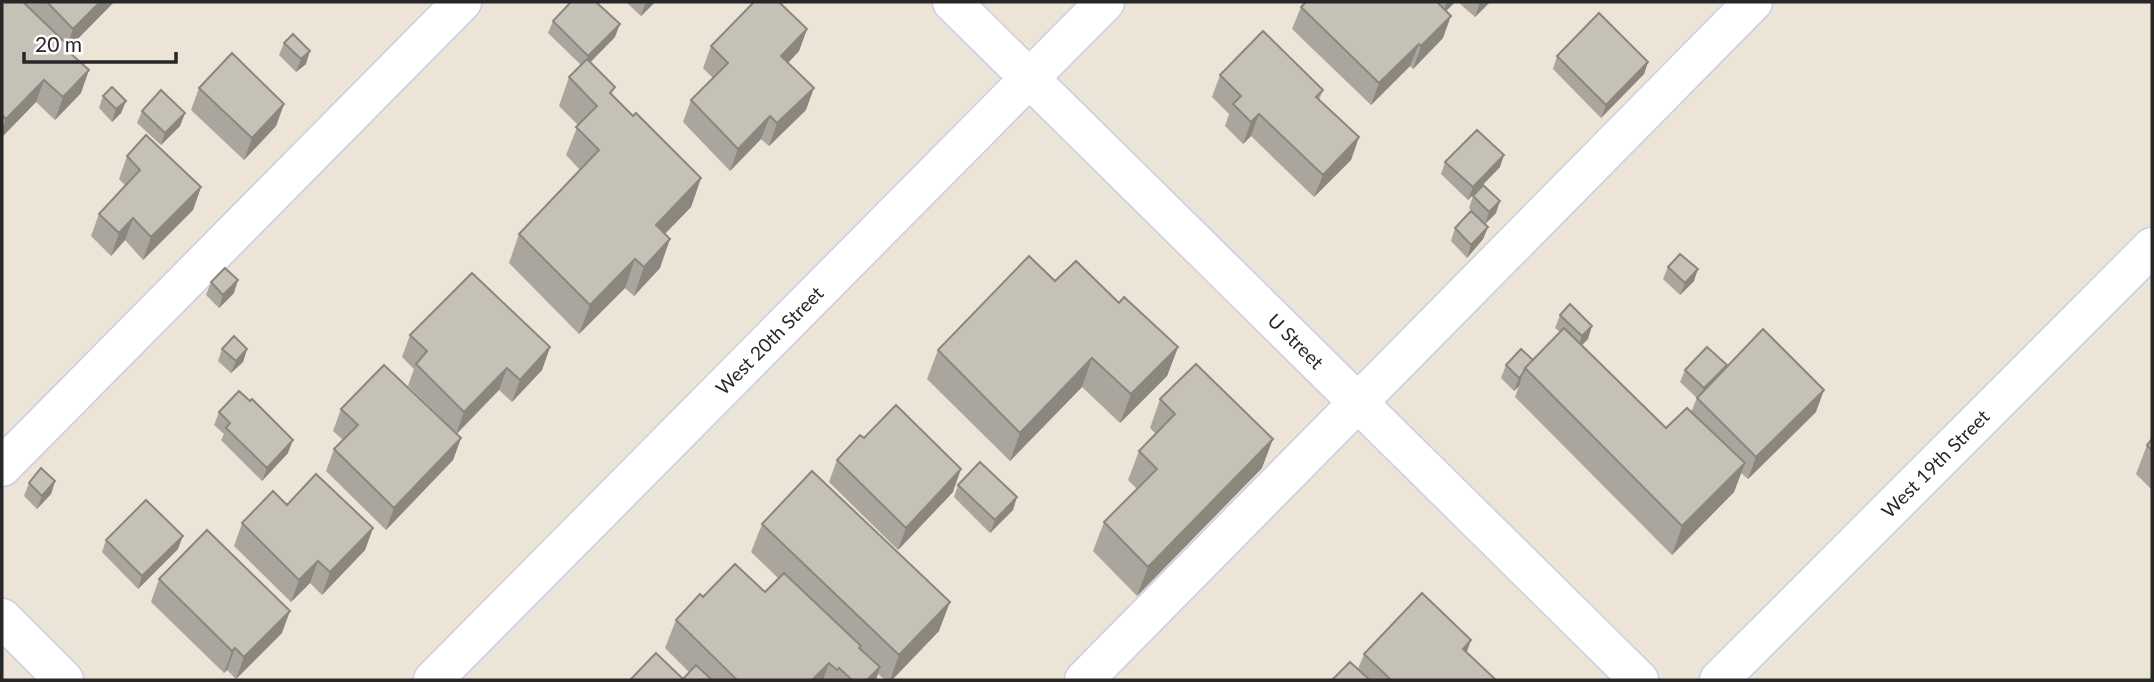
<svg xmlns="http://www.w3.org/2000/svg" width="2154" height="682" font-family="Lato,sans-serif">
	<rect width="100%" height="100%" fill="#ece4d6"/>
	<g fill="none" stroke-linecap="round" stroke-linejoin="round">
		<defs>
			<g id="minor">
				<path id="s1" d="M952,2L1639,680"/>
				<path d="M2,467L462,2"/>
				<path d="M2,618L64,680"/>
				<path id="s2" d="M433,680L1105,2"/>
				<path d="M1084,680L1753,2"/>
				<path id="s3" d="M1719,680L2152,247"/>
			</g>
		</defs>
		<!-- minor casing -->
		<use href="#minor" stroke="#cbcee2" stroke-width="41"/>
		<!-- minor -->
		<use href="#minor" stroke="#fff" stroke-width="38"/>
	</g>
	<!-- wall -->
	<path fill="#aaa69d" d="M2,2H114L69,47L73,50L71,54L81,93L55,120L36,102L2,137Z
		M626,2H655L641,16Z
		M1306,2H1455L1446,11L1443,38L1413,69L1410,66L1371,105L1292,29L1301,7Z
		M1458,2H1490L1475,17Z
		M553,21L615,37L591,62L613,95L633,116L701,178L691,207L665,234L660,268L634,296L625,288L579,334L509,263L519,234L580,170L566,155L578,125L559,106L569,77L581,65L548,33Z
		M807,29L799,51L788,63L806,110L769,146L761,139L730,171L683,122L691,100L713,78L703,68L711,46Z
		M284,43L306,64L296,72L279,55Z
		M1557,56L1648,62L1644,74L1601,118L1553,69Z
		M1220,75L1323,90L1319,100L1359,137L1351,160L1314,197L1251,136L1243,144L1225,126L1229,114L1212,97Z
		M199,88L284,104L276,126L244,160L191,110Z
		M103,96L126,101L121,113L112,122L99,108Z
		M142,111L185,113L180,126L161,145L137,123Z
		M127,156L201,187L193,210L143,260L125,240L111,256L91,236L99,214L125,185L119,179Z
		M1445,162L1500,167L1468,200L1441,174Z
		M1473,196L1496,213L1485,224L1488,227L1483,239L1467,258L1451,241L1455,228L1481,220L1469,208Z
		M1668,267L1694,281L1680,295L1663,279Z
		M1055,281L1119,303L1178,347L1167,376L1120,423L1082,387L1010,461L927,379L938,350Z
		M211,282L234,293L219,308L206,295Z
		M1560,315L1588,339L1581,345L1666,428L1691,412L1697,398L1680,382L1685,370L1727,365L1726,368L1816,412L1748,479L1741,473L1734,492L1672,555L1515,397L1519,386L1514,391L1501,378L1506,365L1533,360L1560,332L1555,328Z
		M410,335L550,347L542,370L512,402L499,390L457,434L461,438L453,460L386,530L326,471L334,449L343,440L333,431L341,409L440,417L408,386L414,369L402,357Z
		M222,349H247L243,362L231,373L218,361Z
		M1160,399L1262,468L1137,596L1093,551L1104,522L1137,489L1128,480L1139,451L1156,434L1150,428Z
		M219,412L288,453L262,481L221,440L224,434L214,425Z
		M864,438L953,492L898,550L829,482L837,460Z
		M2152,439V490L2136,474L2147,445Z
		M55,481L51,494L37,509L24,496L29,483Z
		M958,485L1013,510L990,533L954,497Z
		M287,505L373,528L365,550L322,595L310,583L291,602L234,546L242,523Z
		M762,524L939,631L892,680H885L878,674L876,680H630L683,679L689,672L665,648L676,620L703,597L765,592L779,579L751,552Z
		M106,540L178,549L138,589L102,552Z
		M159,579L282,633L236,679L227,670L224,673L151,602Z
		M1466,652L1496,680H1332L1358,669L1364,654Z"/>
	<!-- shaded-wall -->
	<path fill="#8b877f" d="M100,2H114L65,52L73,29Z
		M646,2H655L641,16Z
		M1447,2H1455L1442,15Z
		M1480,2H1490L1475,17Z
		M1451,16L1443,38L1413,69L1421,46Z
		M620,24L615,37L584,68L588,56Z
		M807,29L799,51L773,79L781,56Z
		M1419,44L1410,66L1371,105L1379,83Z
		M310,51L306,64L296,72L301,59Z
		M1648,62L1644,74L1601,118L1606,105Z
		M89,70L81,93L55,120L63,97Z
		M44,80L36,102L2,137V129L6,119Z
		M814,88L806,110L769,146L777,123Z
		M126,101L121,113L112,122L116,109Z
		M284,104L276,126L244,160L252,138Z
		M185,113L180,126L161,145L165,133Z
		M1259,114L1251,136L1243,144L1251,122Z
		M770,116L761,139L730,171L738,149Z
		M1359,137L1351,160L1314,197L1323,175Z
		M1504,155L1500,167L1468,200L1473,187Z
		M701,178L691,207L645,254L656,225Z
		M201,187L193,210L143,260L151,237Z
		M1500,201L1496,213L1485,224L1489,212Z
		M133,218L125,240L111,256L119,233Z
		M1488,227L1483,239L1467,258L1471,245Z
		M670,239L660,268L634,296L644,267Z
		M635,259L625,288L579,334L590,305Z
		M1698,269L1694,281L1680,295L1685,283Z
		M238,280L234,293L219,308L223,295Z
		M1592,326L1588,339L1578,349L1582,336Z
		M550,347L542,370L512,402L520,380Z
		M1178,347L1167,376L1120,423L1131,394Z
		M247,349L243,362L231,373L236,361Z
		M1092,358L1082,387L1010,461L1020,433Z
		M1727,365L1722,378L1700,400L1704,388Z
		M507,368L499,390L456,434L464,412Z
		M1523,373L1519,386L1514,391L1519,378Z
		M1824,390L1816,412L1748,479L1756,457Z
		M461,438L453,460L386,530L394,508Z
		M1273,439L1262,468L1137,596L1148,567Z
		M293,440L288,453L262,481L267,468Z
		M1745,463L1734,492L1672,555L1682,526Z
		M961,469L953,492L898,550L906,528Z
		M55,481L51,494L37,509L42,496Z
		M1017,497L1013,510L990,533L995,520Z
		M373,528L365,550L322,595L330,572Z
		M183,536L178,549L138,589L142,576Z
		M318,561L310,583L291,602L299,580Z
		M950,602L939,631L892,680H890L899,655Z
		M290,611L282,633L236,679L244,657Z
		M1471,640L1463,663V649Z
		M235,648L227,670L224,673L232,651Z
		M829,663L823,680H812Z
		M880,667L876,680H867Z"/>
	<!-- building -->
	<path fill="#c6c1b6" stroke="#8b877f" stroke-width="2" d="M2,2H23L73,50L70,53L89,70L63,97L44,80L6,119L2,115Z
		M47,2H100L73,29Z
		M571,2H596L620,24L588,56L553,21Z
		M754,2H779L807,29L781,56L814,88L777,123L770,116L738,149L691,100L728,63L711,46Z
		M1306,2H1437L1451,16L1421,46L1419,44L1379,83L1301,7Z
		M1599,13L1648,62L1606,105L1557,56Z
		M1263,31L1323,90L1316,97L1359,137L1323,175L1259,114L1251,122L1233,104L1241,96L1220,75Z
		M293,34L310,51L301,59L284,43Z
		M232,53L284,104L252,138L199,88Z
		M587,59L615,87L610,93L633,116L636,113L701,178L656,225L670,239L644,267L635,259L590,305L519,234L599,150L576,127L597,106L569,77Z
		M112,87L126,101L116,109L103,96Z
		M161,90L185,113L165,133L142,111Z
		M1477,130L1504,155L1473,187L1445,162Z
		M146,135L201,187L151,237L133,218L119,233L99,214L140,170L127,156Z
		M1483,185L1500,201L1489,212L1473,196Z
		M1471,211L1488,227L1471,245L1455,228Z
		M1680,254L1698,269L1685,283L1668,267Z
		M1029,256L1055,281L1076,261L1119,303L1124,297L1178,347L1131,394L1092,358L1020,433L938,350Z
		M225,268L238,280L223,295L211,282Z
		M472,273L550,347L520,380L507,368L464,412L416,364L427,351L410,335Z
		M1570,304L1592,326L1582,336L1560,315Z
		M1564,328L1666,428L1687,408L1745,463L1682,526L1525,368Z
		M1763,329L1824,390L1756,457L1697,398Z
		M234,336L247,349L236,361L222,349Z
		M1707,347L1727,365L1704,388L1685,370Z
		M1521,349L1533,360L1525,368L1523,373L1519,378L1506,365Z
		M1196,364L1273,439L1148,567L1104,522L1157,469L1139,451L1175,414L1160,399Z
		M384,365L461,438L394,508L334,449L358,425L341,409Z
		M239,391L250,401L252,399L293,440L267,468L226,428L230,423L219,412Z
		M896,405L961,469L906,528L837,460L860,435L864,438Z
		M2152,439V451L2147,445Z
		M980,462L1017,497L995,520L958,485Z
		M41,468L55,481L42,496L29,483Z
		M812,471L950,602L899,655L762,524Z
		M316,474L373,528L330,572L318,561L299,580L242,523L273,491L287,505Z
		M146,500L183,536L142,576L106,540Z
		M207,530L290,611L244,657L235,648L232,651L159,579Z
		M735,564L765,592L784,573L861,646L859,648L880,667L867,680H852L839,668L837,670L829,663L812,680H737L676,620L700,594L703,597Z
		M1422,593L1471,640L1463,649L1496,680H1391L1364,654Z
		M656,653L684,680H630Z
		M1350,662L1370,680H1332Z
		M696,665L712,680H684L683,679Z"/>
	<g text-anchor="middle" stroke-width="5" stroke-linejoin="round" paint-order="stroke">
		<!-- street labels -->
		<g font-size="19" fill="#272727" stroke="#fff">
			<text dy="7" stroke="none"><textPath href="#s2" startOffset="478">West 20th Street</textPath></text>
			<text dy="7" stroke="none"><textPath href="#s1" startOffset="483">U Street</textPath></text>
			<text dy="7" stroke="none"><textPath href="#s3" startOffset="306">West 19th Street</textPath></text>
		</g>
	</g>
	<!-- border -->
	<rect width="2154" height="682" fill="none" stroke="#272727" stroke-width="7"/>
	<!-- scale -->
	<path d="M24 52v10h152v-10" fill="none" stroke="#272727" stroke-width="3.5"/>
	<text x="35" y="52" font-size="21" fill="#272727" stroke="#ffffff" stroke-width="5" paint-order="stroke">20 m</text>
</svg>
